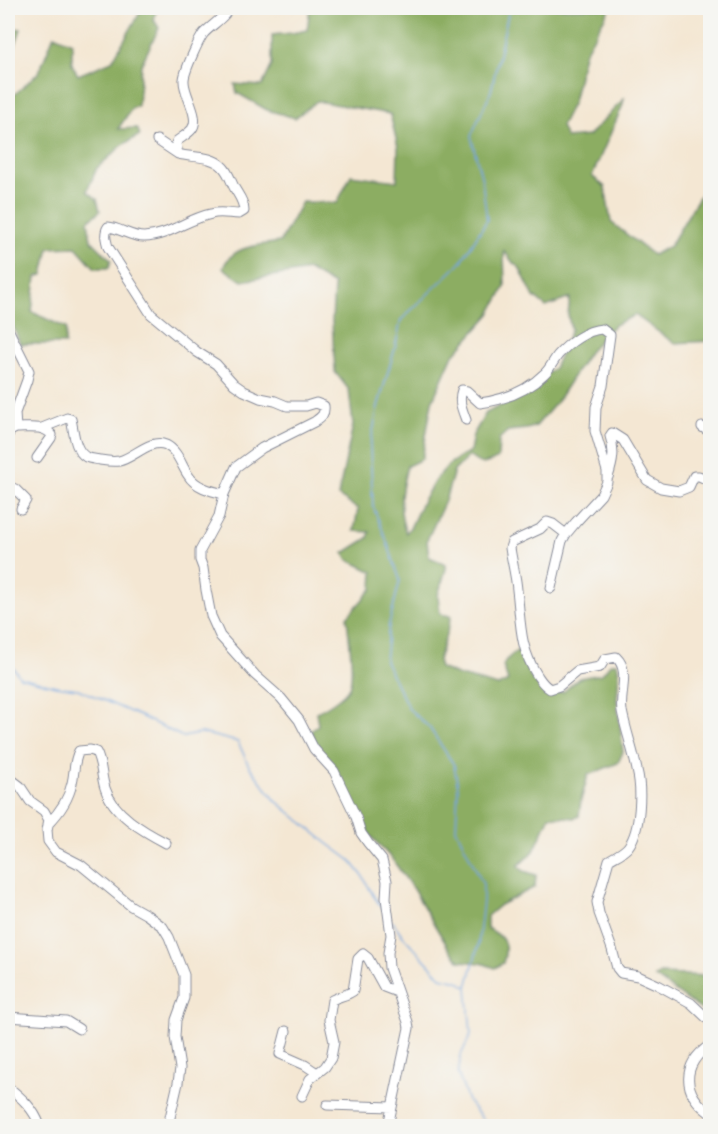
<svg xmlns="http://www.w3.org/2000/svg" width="718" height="1134" font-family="Cardo,serif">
	<rect width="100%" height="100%" fill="#f6f6f2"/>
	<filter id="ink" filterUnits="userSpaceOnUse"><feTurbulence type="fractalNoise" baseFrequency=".0167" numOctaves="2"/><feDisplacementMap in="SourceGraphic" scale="12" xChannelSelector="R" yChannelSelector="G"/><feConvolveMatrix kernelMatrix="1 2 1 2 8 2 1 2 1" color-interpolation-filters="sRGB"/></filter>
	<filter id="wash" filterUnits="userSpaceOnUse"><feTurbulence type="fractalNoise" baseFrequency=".008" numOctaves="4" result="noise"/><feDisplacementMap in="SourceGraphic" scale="24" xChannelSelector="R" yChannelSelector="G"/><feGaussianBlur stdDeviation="1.35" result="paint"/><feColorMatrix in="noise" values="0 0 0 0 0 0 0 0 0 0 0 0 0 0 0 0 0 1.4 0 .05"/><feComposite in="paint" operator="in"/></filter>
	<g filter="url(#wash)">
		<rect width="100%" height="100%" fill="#f4e7d3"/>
		<!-- forest -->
		<path fill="#8cad62" stroke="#546e60" stroke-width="1.5" fill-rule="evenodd" d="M141,8H157L154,20L159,28L141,65L138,106L132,108L118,129L137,128L140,135L124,144L97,168L87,191L97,199L100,211L88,221L91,240L111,260L109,268H95L76,247L49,248L43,275L36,277L32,312L66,328L65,344H20L8,313V99L12,97L39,72L54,35L72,43V64L78,75L112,61L142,9Z
			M310,8H610L584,54L573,102L561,126L566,138L588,136L624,99L622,107L592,176L605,187L611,222L653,255L670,246L696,202L710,179V341L674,343L635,315L614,325L589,352L556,403L536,426L527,429L508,431L499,439L498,458C484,465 482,467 469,456L454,471L445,501L427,540L429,557L446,564V569L438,595L440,614L451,616L447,632L438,660L440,668L457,675L498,686L508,681L503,666L506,660L518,650L533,681L546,692H563L579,678L602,674L611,663H617L619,674L617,699L623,752L618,763L588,775L581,800L579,816L575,818L550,816L534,851L518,866L524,871L536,875L535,887L500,905L487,916V928C504,936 509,944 503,963L495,968L481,963L460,961L449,949L413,889L392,859L370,835L334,765L316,746L311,730L318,725L316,712C324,709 345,696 349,687C355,674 348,633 347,617L372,589L373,572L348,560L344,553L368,538L370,532L354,531L358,509L338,496L353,425L349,390L335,372L332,321L334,285L309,270L242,281L223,268C232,245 258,246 280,242L302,202L337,203L351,175L397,181L398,147L390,114L317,101L295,118L267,110L237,93L235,84L262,86L272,65V35L292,33L307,30ZM504,251L514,264L519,267L534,297L546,307L570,298L568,315L571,330L554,368L524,393L486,413L473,435L470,451L449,464L436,479L423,500L411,526L406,533C397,509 401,490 407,466L422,459L432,402L452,357L490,314L505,287Z
			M13,28L21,29L13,52L8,60V33Z
			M660,974L710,976V1016L655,977Z"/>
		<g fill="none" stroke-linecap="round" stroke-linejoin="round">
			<!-- stream -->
			<path stroke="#73a4de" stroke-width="1.5" d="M8,661L20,677L56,686L78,689L142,717L183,737L202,733L238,742L249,766L276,801L327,843L350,860L362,875L373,895L383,909
				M393,922L402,935L441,977L458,981L467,987L471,1034L461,1055L458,1074L468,1101L484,1121L485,1126
				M467,987L478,946L483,901V884L456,829L458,787L454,765L429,727L409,709L385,661L389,624L400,580L387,542L373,506L370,446L378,406L395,348L401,320L461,262L487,220L482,180L471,136L491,91L508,14"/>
		</g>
	</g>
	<g filter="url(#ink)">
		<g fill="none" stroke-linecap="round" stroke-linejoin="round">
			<defs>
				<path id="minor" d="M225,8V14C219,21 211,26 204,33C199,39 184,72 184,80C183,94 201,117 192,129C188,134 182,137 177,141L176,144L178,154C193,158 212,155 223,167C229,173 231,182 235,189C239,196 244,202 244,211L239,214C230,214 220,211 211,214C187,219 169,236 144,237C131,237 120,228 108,227C104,233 106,240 108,247L151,314L197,352L216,364L234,384L244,391L260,398L275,401L287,406H306L316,403L324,406C325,415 321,417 314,422L262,448L236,467L224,494L219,516L200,551V560L203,568L206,590L211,616L220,636L255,675L281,698L299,720L314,749L334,771L356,817L361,833L368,843L382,860L387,881L386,898L391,935L388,953L389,968L408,1022L409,1028L388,1126
					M157,140L178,154
					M8,329L29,371L27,380L15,413L16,428L10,431L8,435
					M466,420C462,409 458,401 462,390L467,391L480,403C503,400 527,391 544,374C550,369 553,361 558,355C569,343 586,330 602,329L610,335L603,386L596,407L595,431L607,471V482L601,495L576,522L566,534L562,541L551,588
					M702,427L710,432
					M16,428C29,428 43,425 52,435L51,438L37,458
					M42,428L67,418L71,419C74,431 74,450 86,457C90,459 96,459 100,460C106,461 113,462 119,461C134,458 150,438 166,445C178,451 181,465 188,475C195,487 211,491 224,494
					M608,477C613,462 615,451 610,436L612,433L623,440L647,480L661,488L679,491L689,487L694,476H699L710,481
					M8,486L15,489L26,500L21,509
					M566,534L553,524L547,522L540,529L512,542L510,548C512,562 516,576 517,590C521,622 519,647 537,675C541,681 543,685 550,689L559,686L577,671L600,667L605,659L616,657C631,671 619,693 622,711C626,731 633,750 637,770C642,789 641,830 628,847C623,853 615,856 609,860L597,902L599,913L612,949L617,968L621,973L638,976L658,985L691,1003L710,1021
					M8,777L20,786L30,801L44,811L49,820L47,830L48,841L56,852L81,865L131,906L147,915L163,927L169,937L184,975V998L176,1020L175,1037L180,1068L178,1083L168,1126
					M48,824C59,813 69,798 72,783C75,771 73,763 79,751L90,750L96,752C102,763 101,776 105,788C113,814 143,831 166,843
					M8,1017L66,1021L79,1029
					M286,1031L280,1054L305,1065L317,1073
					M710,1045C681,1065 682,1093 710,1113
					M8,1087C22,1098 34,1109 40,1126
					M302,1096L310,1079L325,1067L331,1058L334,1042L329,1020L332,1000C339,996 346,996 353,991L358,959L363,954L368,958L384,987L397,992
					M327,1105L392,1107"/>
			</defs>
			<!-- minor casing -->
			<use href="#minor" stroke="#888b98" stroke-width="11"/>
			<!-- minor -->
			<use href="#minor" stroke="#fff" stroke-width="9"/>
		</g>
	</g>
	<!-- margin -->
	<rect width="718" height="1134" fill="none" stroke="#f6f6f2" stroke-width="30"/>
</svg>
